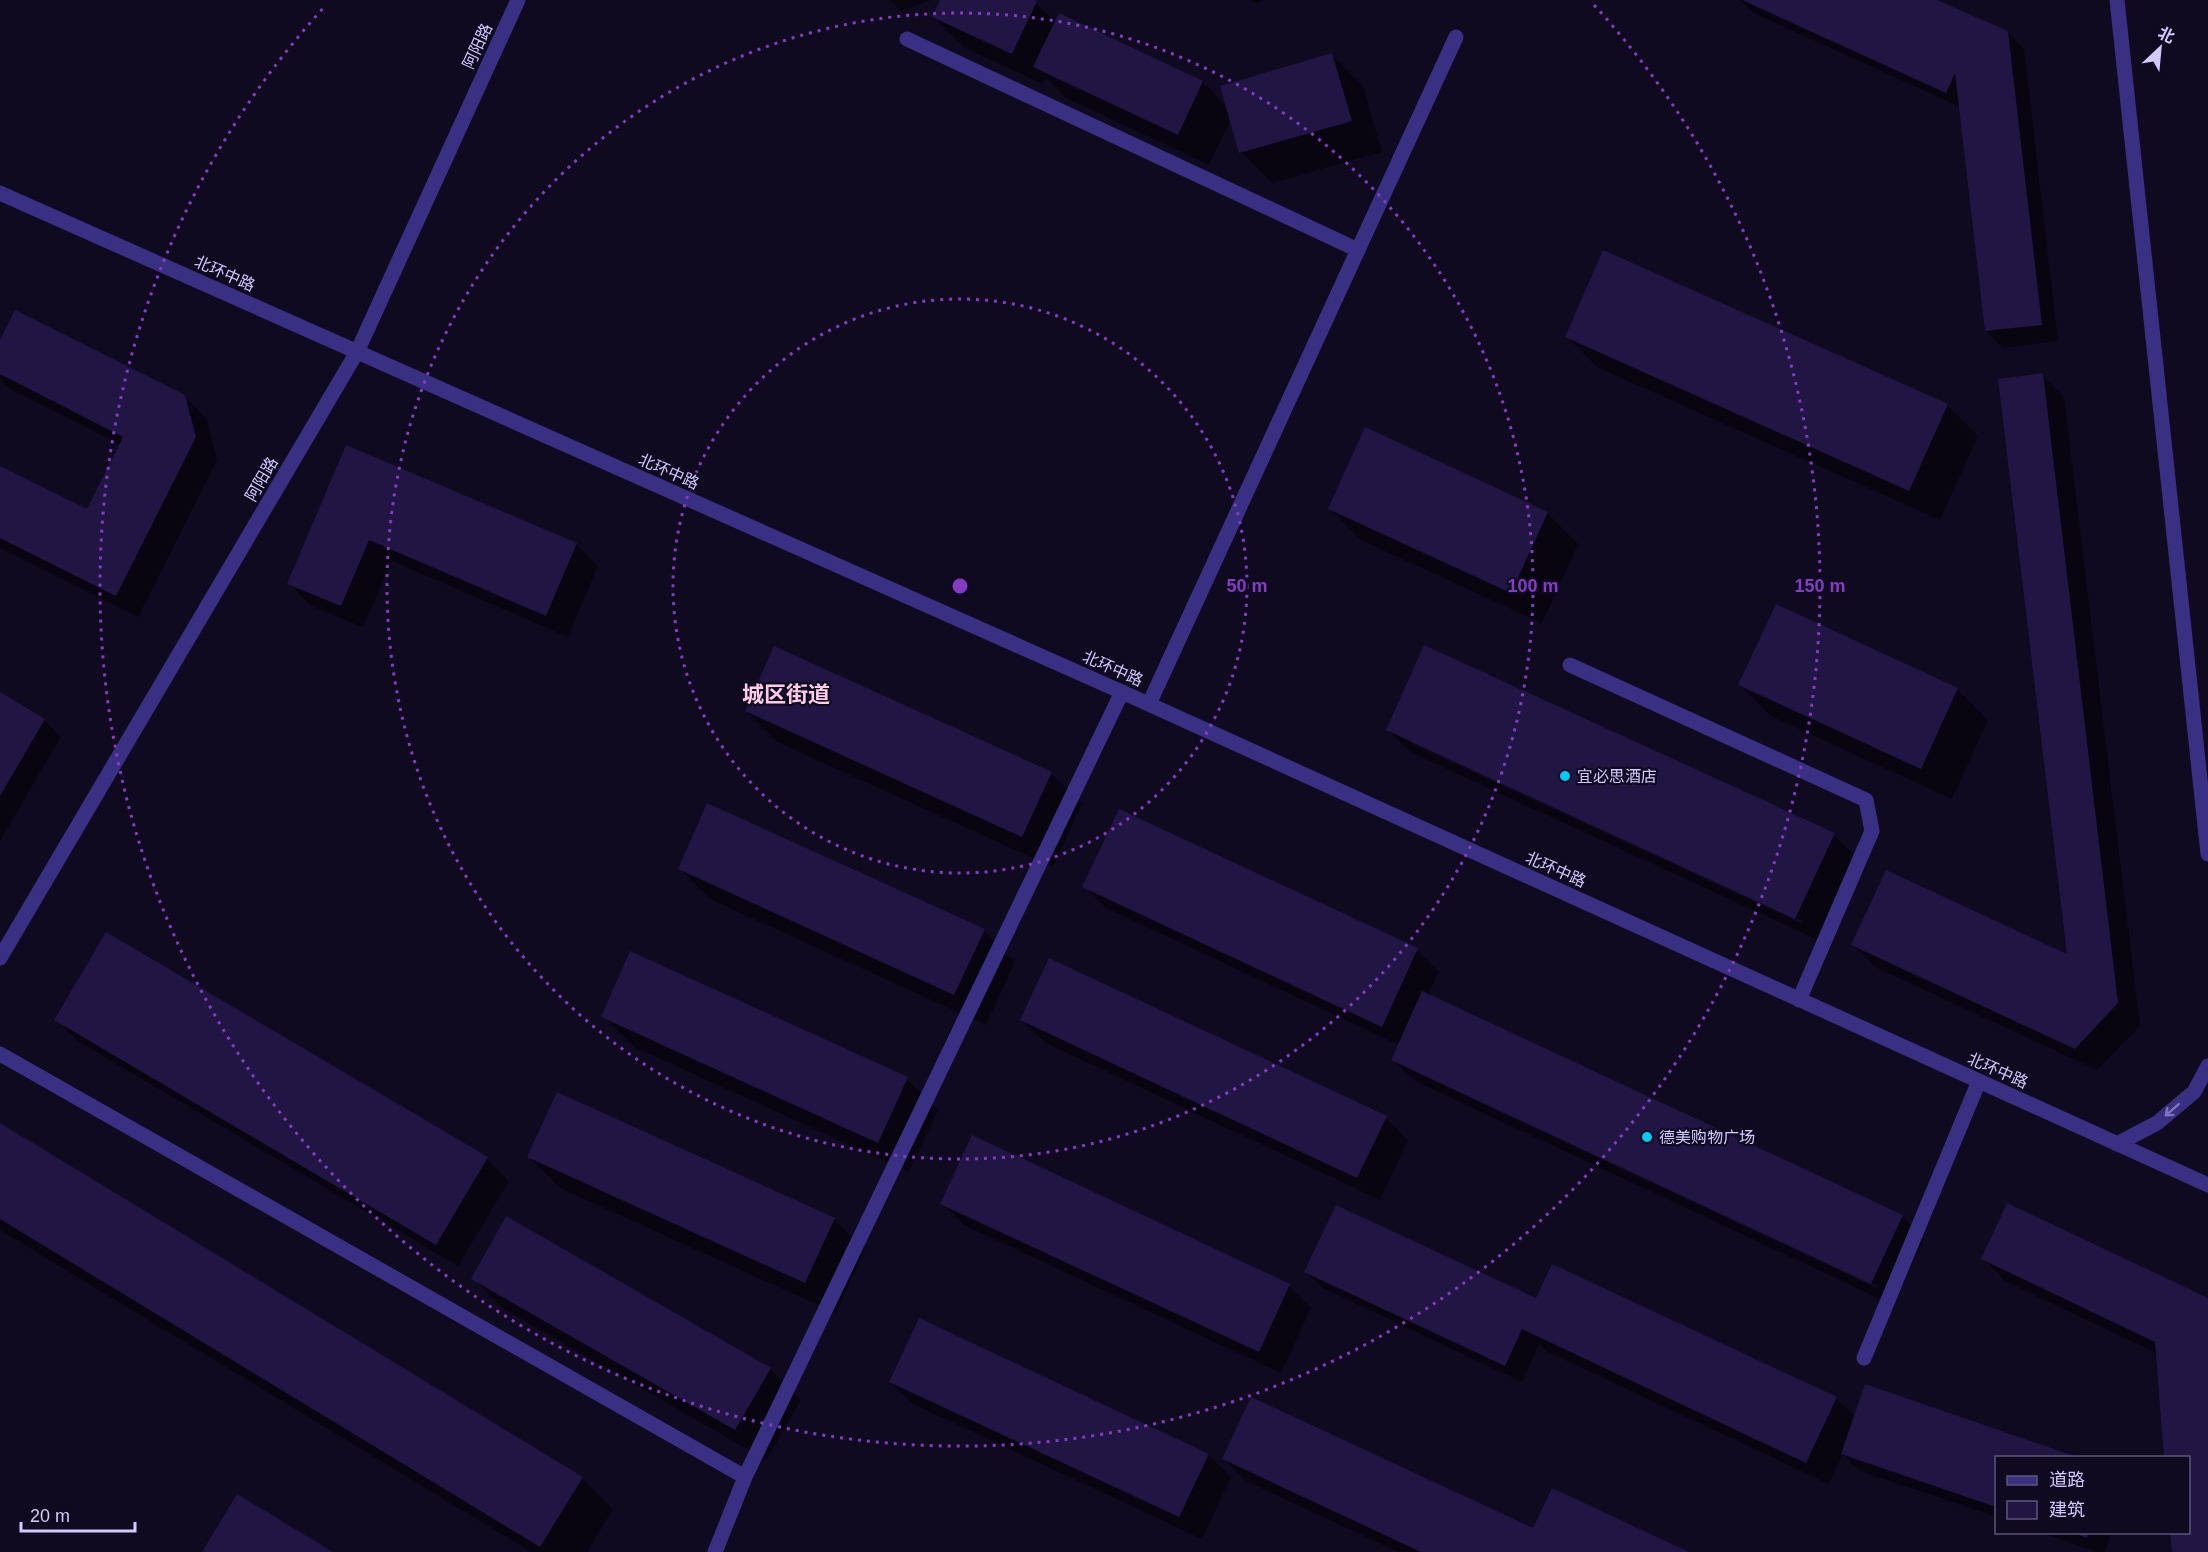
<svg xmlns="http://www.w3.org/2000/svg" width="2208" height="1552" font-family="Helvetica,'Noto Sans SC',sans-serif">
	<rect width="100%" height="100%" fill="#0f0a20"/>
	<!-- shadow -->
	<path fill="#0007" fill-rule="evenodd" d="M890,0H931L901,11Z
		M942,0H1032L1056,22L1059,15L1203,82L1228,108L1332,55L1363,86L1382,152L1272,183L1241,152L1231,119L1209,165L1066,98L1046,78L1043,84L965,48L934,17Z
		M1250,0H1265L1256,3Z
		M1740,0H1934L2007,32L2024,49L2058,341L2003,348L1986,331L1960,107L1754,13Z
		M1566,336L1947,405L1978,436L1940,520L1597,367Z
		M0,343L184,396L207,419L217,460L138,617L0,548V468L87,511L121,445L10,389L0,379Z
		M2042,375L2064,397L2140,1026L2097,1070L1875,967L1853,945L2069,956Z
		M347,447L576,544L598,566L568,637L392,561L363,627L311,606L289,583Z
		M1330,509L1547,513L1578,544L1542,623L1361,540Z
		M1740,685L1957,689L1988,720L1952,799L1771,716Z
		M0,694L44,720L61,737L0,841Z
		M746,711L1051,773L1082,804L1053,867L777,742Z
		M1388,730L1834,835L1856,857L1818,940L1410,752ZM1412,741L1803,921L1801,923L1412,744Z
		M1120,811L1417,950L1439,972L1428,995L1902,1216L1924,1239L1893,1305L1415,1081L1392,1059L1399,1045L1106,908L1084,886ZM1417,1070L1878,1286L1877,1288L1417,1073Z
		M679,868L984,931L1015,962L986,1025L710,899Z
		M603,1016L907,1079L938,1110L909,1172L634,1047Z
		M56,1019L487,1159L509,1181L458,1266L78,1041Z
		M1022,1020L1386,1118L1408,1140L1380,1200L1044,1042Z
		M0,1125L582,1478L613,1509L587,1552H531L0,1230Z
		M973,1137L1289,1286L1311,1308L1281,1373L964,1225L942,1203Z
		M529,1157L834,1219L865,1250L836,1313L560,1188Z
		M1983,1259L2208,1300V1552H2173L2188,1532V1458L2158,1354L2005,1281Z
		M1306,1272L1535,1299L1836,1398L1855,1417L1996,1458V1517L1860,1471L1843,1454L1829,1484L1546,1351L1539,1344L1522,1382L1323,1288Z
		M473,1278L770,1369L801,1400L766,1460L504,1309Z
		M890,1382L1209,1455L1231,1477L1202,1539L913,1404Z
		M1224,1459L1532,1529L1686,1552H1398L1246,1481Z
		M2040,1532H2111L2105,1552H2097Z"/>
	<!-- building -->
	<path fill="#211543" d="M940,0H1035L1037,1L1012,54L932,17Z
		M1742,0H1937L2008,31L2042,325L1985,331L1955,73L1946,93Z
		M1059,13L1203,81L1178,135L1033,67Z
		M1332,53L1352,121L1239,153L1220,86Z
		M1603,250L1948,404L1909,491L1565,337Z
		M15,310L185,395L196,437L116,596L0,538V466L87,509L123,437L0,374V340Z
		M2043,373L2118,1003L2075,1049L1851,945L1886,870L2067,954L1998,379Z
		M1365,427L1548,512L1511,593L1328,509Z
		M346,445L577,543L546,616L369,540L341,606L287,584Z
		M1776,604L1958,688L1921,769L1738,685Z
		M1424,645L1835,833L1795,919L1386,730Z
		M774,646L1052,772L1022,837L745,711Z
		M0,692L45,719L0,796Z
		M707,803L985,929L954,995L678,869Z
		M1119,809L1418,948L1382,1027L1082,887Z
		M106,932L488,1157L436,1245L54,1020Z
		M630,951L908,1077L878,1143L601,1017Z
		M1049,958L1387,1116L1357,1178L1020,1020Z
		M1422,991L1903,1215L1871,1284L1391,1060Z
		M557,1092L835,1218L805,1283L527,1157Z
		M0,1123L583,1477L540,1547L0,1219Z
		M972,1135L1290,1284L1259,1352L940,1204Z
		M2007,1203L2208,1298V1552H2172L2170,1532H2188V1458H2164L2155,1342L1981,1259Z
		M1336,1205L1536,1298L1552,1264L1837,1397L1806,1463L1522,1329L1505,1366L1304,1272Z
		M506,1216L771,1368L735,1430L471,1279Z
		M919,1318L1209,1454L1179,1517L889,1382Z
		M1865,1384L2077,1457V1458H1996V1507L1841,1454Z
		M1251,1397L1533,1528L1552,1488L1689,1552H1421L1222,1459Z
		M237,1494L333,1552H202Z
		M2071,1532H2089L2087,1538Z"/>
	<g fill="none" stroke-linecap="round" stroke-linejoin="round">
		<!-- minor -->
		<path stroke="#393084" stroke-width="15" d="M2117,0L2208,854
			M907,39L1358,250
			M0,193L1122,692L2208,1185
			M1570,665L1866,800L1872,831L1799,1000
			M1149,704L1456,37
			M0,958L357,352L518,0
			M0,1054L745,1477
			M2117,1144L2157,1123L2194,1092L2208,1066
			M1864,1358L1979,1081
			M715,1552L745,1477L1122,692"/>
	</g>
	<!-- one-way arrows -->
	<defs><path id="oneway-shaft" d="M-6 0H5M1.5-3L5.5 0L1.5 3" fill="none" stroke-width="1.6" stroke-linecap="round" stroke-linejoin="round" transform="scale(1.5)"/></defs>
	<use stroke="#7e75bb" href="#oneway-shaft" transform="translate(2172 1110) rotate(139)"/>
	<!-- distance rings -->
	<g fill="none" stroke="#843cc5" stroke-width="3" stroke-dasharray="3 6">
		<circle cx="960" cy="586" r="287"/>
		<circle cx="960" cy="586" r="573"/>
		<path d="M1594 5A860 860 0 1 1 326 5"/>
	</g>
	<!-- markers -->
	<g fill="#00cbf4" stroke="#0f0a20" stroke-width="2">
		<circle cx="1565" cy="776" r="6"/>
		<circle cx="1647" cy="1137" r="6"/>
	</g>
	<g text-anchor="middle" stroke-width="4.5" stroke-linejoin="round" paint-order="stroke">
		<!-- street labels -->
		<g font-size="16" fill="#d3c9ff" stroke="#0f0a20">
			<text transform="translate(477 46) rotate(-65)" y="6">阿阳路</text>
			<text transform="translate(225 273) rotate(24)" y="6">北环中路</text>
			<text transform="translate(669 471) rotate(24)" y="6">北环中路</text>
			<text transform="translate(261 479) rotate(-60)" y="6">阿阳路</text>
			<text transform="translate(1113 668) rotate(24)" y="6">北环中路</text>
			<text transform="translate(1556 869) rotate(24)" y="6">北环中路</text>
			<text transform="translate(1998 1070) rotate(24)" y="6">北环中路</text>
		</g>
		<!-- poi labels -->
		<g font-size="16" fill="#d3c9ff" stroke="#0f0a20" text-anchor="start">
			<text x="1577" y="782">宜必思酒店</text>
			<text x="1659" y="1143">德美购物广场</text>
		</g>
		<!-- district labels -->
		<g font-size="22" font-weight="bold" fill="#ffcbe9" stroke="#0f0a20">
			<text x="786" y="702">城区街道</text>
		</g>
	</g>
	<circle cx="960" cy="586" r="9" fill="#843cc5" stroke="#0f0a20" stroke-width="3"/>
	<g font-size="18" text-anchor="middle" font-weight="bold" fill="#843cc5" stroke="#0f0a20" stroke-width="4.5" stroke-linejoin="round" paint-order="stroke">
		<text x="1247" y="592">50 m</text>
		<text x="1533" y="592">100 m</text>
		<text x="1820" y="592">150 m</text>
	</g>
	<!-- legend -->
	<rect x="1995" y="1456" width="195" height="78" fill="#0f0a20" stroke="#5d5679" stroke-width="1.5"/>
	<rect x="2007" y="1476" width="30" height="9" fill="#393084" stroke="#5d5679" stroke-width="1.5"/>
	<text x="2049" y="1486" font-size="18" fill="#d3c9ff">道路</text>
	<rect x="2007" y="1501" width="30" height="18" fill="#211543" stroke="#5d5679" stroke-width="1.5"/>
	<text x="2049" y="1516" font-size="18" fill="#d3c9ff">建筑</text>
	<!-- north arrow -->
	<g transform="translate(2160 48) rotate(26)" stroke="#0f0a20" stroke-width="4.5" paint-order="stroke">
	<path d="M0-4.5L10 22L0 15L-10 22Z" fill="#d3c9ff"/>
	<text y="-9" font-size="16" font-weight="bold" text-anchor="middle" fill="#d3c9ff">北</text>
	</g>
	<!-- scale -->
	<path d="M21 1522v9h114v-9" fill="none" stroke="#d3c9ff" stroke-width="3"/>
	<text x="30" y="1522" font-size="18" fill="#d3c9ff" stroke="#0f0a20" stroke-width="4.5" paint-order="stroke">20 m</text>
</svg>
